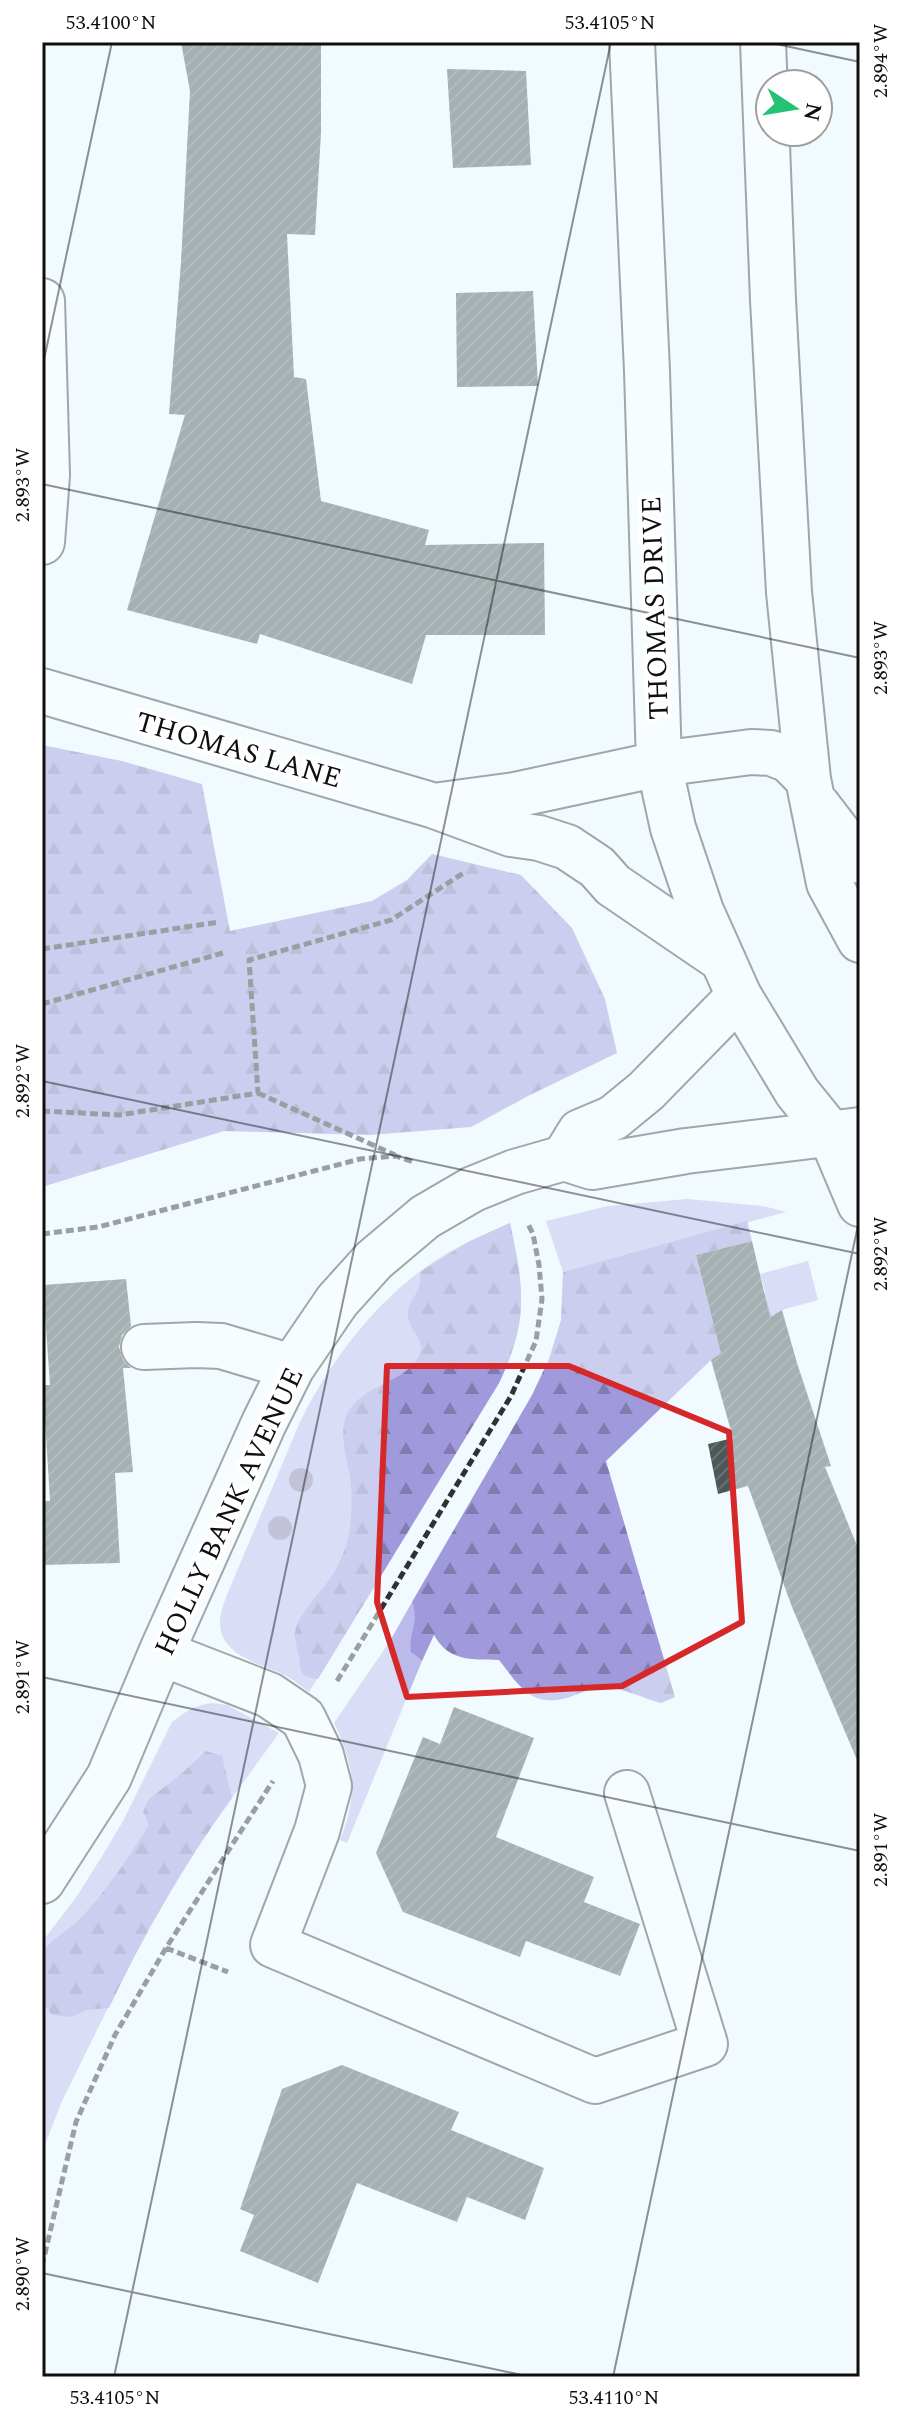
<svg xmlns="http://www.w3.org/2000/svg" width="902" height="2419" font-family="Spectral,serif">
	<defs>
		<pattern id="forest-firs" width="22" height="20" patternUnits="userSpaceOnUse" patternTransform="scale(2)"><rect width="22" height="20" fill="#a099db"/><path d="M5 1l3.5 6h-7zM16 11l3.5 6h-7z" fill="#817bb0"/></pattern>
		<pattern id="building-hatch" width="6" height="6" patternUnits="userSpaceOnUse" patternTransform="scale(2)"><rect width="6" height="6" fill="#4b5857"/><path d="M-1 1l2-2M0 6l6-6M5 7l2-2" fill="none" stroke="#66706f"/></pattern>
	</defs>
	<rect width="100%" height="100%" fill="#f1faff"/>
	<!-- grass -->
	<path fill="#bcbaea" d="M687,1199L763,1206L786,1212L563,1272L546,1221L608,1206Z
		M510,1223C524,1289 529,1320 499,1383L309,1692C302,1687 296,1681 288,1677C264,1664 219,1657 220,1621C220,1613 224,1604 226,1597L300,1422C333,1355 384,1290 449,1252C469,1241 490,1232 510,1223Z
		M808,1261L818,1300L782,1310L772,1316L760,1274Z
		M412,1602L416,1614L411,1652L422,1661L347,1843L340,1840C358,1797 355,1765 334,1723L390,1641Z
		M212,1703L227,1705L279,1733L200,1842L139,1945L62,2101L42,2152V1942L77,1896L101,1858L123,1821L172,1722C185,1712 195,1705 212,1703Z"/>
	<!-- forest -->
	<path fill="url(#forest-firs)" d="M42,745L122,761L202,784L230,931L372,901L407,880L432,854L521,875L572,928L605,999L617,1053L528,1096L471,1127L370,1135L224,1131L42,1187Z
		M747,1221L752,1241L696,1255L709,1306L765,1293L772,1316L711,1360L606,1461L675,1697L661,1703C641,1698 621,1686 600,1688C589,1689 580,1693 570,1697C532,1709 520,1687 499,1660C471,1659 449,1662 434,1635L422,1661L411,1652C408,1632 420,1624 412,1602L532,1395L549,1359L561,1320L563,1272Z
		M510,1223C524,1289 529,1320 499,1383L318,1679C304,1677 300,1675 300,1661C299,1651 294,1642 295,1632C298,1614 322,1591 332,1576C337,1568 341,1558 345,1549C352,1532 353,1496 350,1477C347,1458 339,1435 346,1417C359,1384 404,1385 419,1356C427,1340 410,1332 408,1317C406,1307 414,1298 418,1290C421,1284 420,1278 420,1272L470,1241Z
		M206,1751L222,1756L232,1798C184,1864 144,1934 109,2008L87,2010L71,2017L52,2015L42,2002V1953C50,1940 67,1931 79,1920C106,1892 128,1858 149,1825L143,1811L149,1799L180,1775Z"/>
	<!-- building -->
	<path fill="url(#building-hatch)" d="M181,42H321V133L315,235L287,234L294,377L306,379L321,501L429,530L425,545L544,543L545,635H426L412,684L260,634L257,644L127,610L185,415L169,414L181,262L190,91Z
		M447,69L526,71L531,165L453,168Z
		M533,291L538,386L457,387L456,293Z
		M752,1241L770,1317L782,1310L797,1363L831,1466L825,1467L860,1553V1767L792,1607L748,1486L718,1494L708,1444L733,1438L711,1360L721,1353L696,1255Z
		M126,1279L131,1326L122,1335L119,1347L123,1360L131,1368H123L133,1472L115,1473L120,1563L42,1565V1501H50L43,1385H50L43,1285Z
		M454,1707L534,1738L496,1837L594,1877L584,1902L640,1924L620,1976L526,1941L520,1957L403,1912L376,1853L423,1737L440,1744Z
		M342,2065L459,2112L451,2130L544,2168L525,2220L467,2197L457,2222L357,2183L318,2283L240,2251L254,2215L240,2209L282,2089Z"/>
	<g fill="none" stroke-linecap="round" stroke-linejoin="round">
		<defs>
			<path id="minor" d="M632,42L647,371L659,764L673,828L701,911L739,996L797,1092L830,1133L860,1204
				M763,42L773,300L789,592L808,779L829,883L860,940
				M42,301L47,475L42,542
				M42,691L435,806L511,834L539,838L567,847L597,867L613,885L723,960
				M441,805L515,795L659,764L751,752L771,753L789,760L808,779
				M818,806L860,861
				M564,1158L580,1132L613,1118L646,1091L739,996
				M144,1347L196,1345L221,1346L292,1367
				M161,1653L269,1695L303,1718L321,1755L329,1786L317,1831L273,1945L595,2081L705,2044L627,1793
				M42,1881L109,1777L161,1653L264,1423L292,1367L337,1301L374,1260L425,1217L473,1189L515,1172L564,1158L592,1167L686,1151L860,1130"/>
		</defs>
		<!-- minor casing -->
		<use href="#minor" stroke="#424242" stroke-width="48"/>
		<!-- path -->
		<path stroke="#313131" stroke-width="5" stroke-dasharray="8 4" stroke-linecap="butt" d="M42,949L219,922
			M42,1004L223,953
			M258,1093L395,1155
			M42,1111L119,1115L258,1093L249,960L391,920L465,872
			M42,1234L98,1227L360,1159L396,1156L414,1162
			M337,1681L511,1396L536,1341L542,1299L539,1265L533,1234L528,1224
			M166,1948L228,1972
			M42,2266L76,2122L115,2035L166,1948L273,1781"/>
		<!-- minor -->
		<use href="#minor" stroke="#fff" stroke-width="44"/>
	</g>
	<!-- trees -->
	<g fill="#8b81ac">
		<circle cx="301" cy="1480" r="12"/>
		<circle cx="280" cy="1528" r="12"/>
	</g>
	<!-- marked area -->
	<path d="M0 0H902V2419H0ZM387,1366H569L729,1432L742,1622L622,1686L407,1697L377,1602Z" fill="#f1faff" fill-opacity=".55" fill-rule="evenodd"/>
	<path fill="none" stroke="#d62828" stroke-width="6" stroke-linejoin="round" d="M387,1366H569L729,1432L742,1622L622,1686L407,1697L377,1602Z"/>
	<!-- ticks -->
	<path fill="none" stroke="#0f0f0f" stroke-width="2" stroke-opacity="0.45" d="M767,42L860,62M42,369L112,42M42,484L860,658M42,1081L860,1254M42,1677L860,1851M42,2273L531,2377M114,2377L611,42M613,2377L860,1216"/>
	<g text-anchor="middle" stroke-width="8" stroke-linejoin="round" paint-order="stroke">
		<!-- street labels -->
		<g font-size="28" fill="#0f0f0f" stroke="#fff">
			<text transform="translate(654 608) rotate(-92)" y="10">THOMAS DRIVE</text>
			<text transform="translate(239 749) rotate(16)" y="10">THOMAS LANE</text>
			<text transform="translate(228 1511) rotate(-65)" y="10">HOLLY BANK AVENUE</text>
		</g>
	</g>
	<!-- border -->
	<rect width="902" height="2419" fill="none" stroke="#ffffff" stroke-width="88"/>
	<!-- north arrow -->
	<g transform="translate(794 108) rotate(102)"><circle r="38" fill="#ffffff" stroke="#9f9f9f" stroke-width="2"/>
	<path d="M0-6L14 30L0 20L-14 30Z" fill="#25c275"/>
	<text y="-12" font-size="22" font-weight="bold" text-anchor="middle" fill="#0f0f0f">N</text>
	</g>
	<rect x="44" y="44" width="814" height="2331" fill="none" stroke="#0f0f0f" stroke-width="3"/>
	<g font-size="20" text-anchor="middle" fill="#0f0f0f">
		<text x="111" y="29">53.4100°N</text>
		<text x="610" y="29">53.4105°N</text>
		<text transform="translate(880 61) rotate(-90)" y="7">2.894°W</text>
		<text transform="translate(22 485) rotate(-90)" y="7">2.893°W</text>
		<text transform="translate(880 658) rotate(-90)" y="7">2.893°W</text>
		<text transform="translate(22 1081) rotate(-90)" y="7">2.892°W</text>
		<text transform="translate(880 1254) rotate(-90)" y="7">2.892°W</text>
		<text transform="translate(22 1677) rotate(-90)" y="7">2.891°W</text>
		<text transform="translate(880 1850) rotate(-90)" y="7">2.891°W</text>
		<text transform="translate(22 2274) rotate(-90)" y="7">2.890°W</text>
		<text x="115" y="2404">53.4105°N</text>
		<text x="614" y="2404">53.4110°N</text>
	</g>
</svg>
